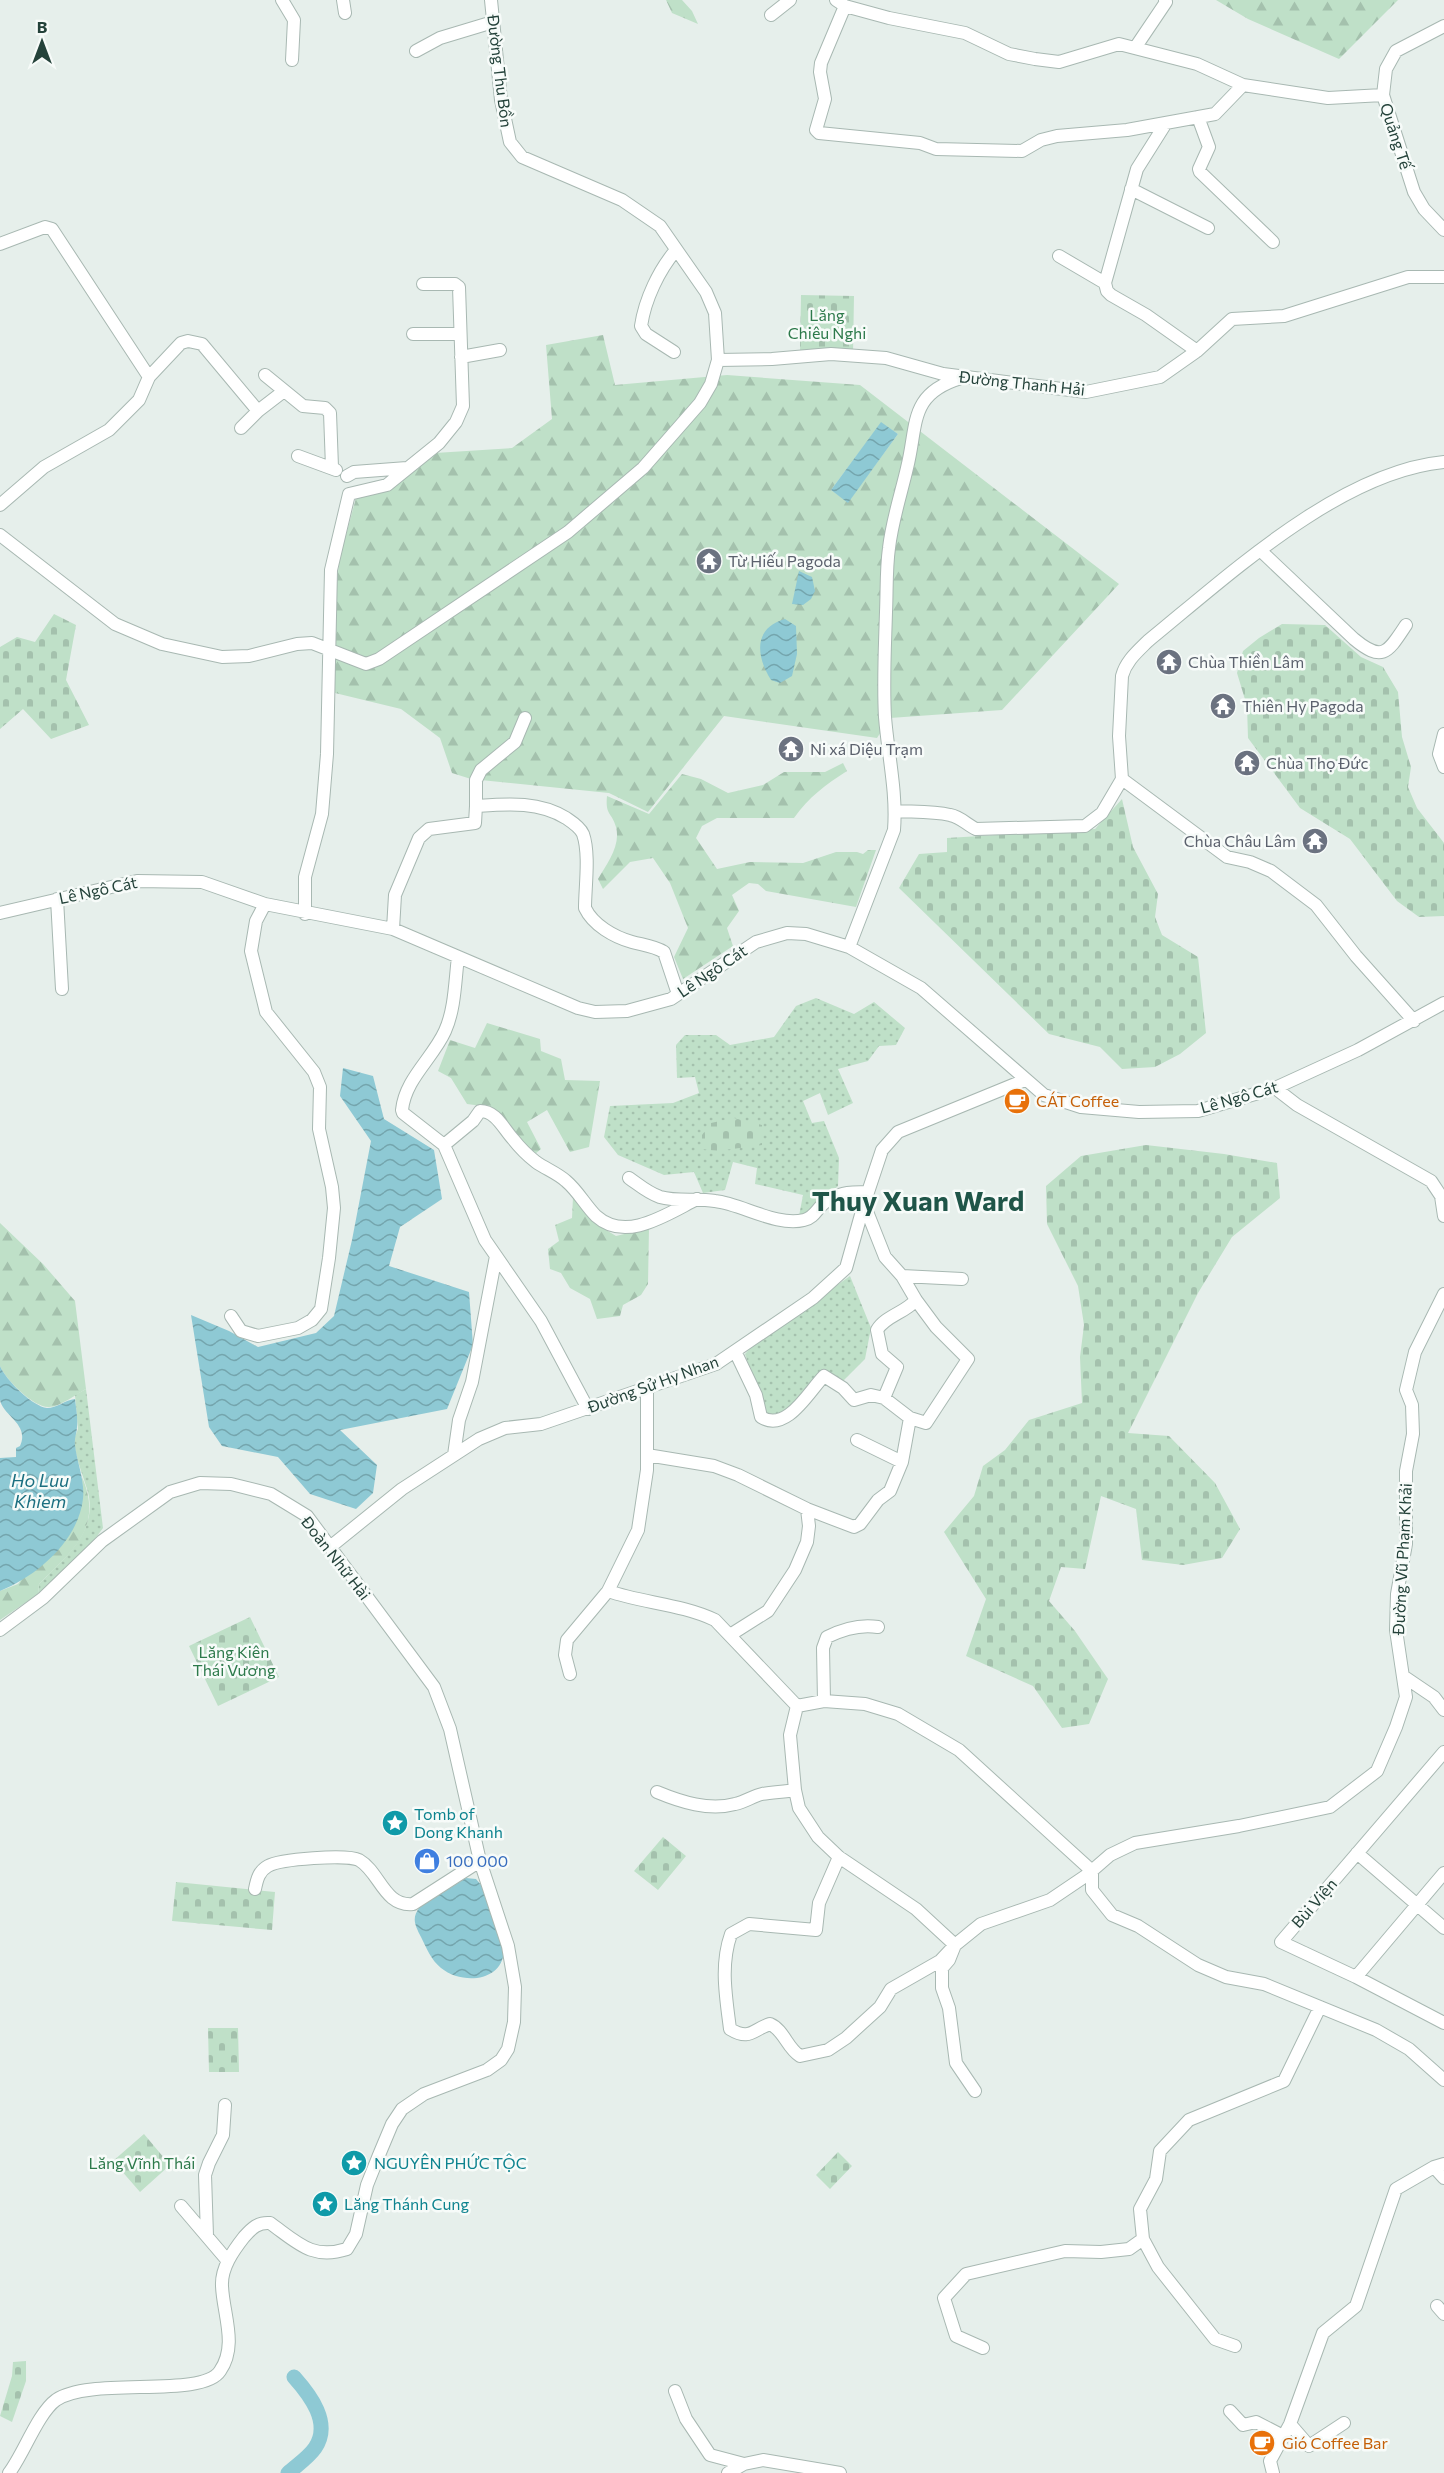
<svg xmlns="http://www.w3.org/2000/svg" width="1444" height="2473" font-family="Commissioner,sans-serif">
	<defs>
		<pattern id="grass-dots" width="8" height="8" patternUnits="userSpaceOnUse" patternTransform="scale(1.5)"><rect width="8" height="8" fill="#bfe0c8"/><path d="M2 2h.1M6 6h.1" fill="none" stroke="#a4c1ad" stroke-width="1.8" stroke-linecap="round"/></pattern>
		<pattern id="forest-firs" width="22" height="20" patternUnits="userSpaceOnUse" patternTransform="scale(1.5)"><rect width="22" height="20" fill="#bfe0c8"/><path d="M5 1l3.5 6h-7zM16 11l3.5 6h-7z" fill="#a4c1ad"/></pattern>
		<pattern id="cemetery-stones" width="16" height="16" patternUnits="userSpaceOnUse" patternTransform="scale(1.5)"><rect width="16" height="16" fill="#bfe0c8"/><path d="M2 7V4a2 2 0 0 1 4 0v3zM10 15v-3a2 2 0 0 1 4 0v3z" fill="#a4c1ad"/></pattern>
		<pattern id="water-waves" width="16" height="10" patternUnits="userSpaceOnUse" patternTransform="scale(1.5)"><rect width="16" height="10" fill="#8ec9d4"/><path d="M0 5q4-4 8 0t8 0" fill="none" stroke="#74a5ad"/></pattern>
	</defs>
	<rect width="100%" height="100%" fill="#e6efeb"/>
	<!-- grass -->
	<path fill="url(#grass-dots)" d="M816,998L854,1014L874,1002L905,1028L896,1045L879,1046L868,1061L838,1069L853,1103L828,1115L820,1093L803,1101L812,1123L824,1121L839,1158L838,1186L810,1212L799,1216L803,1195L755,1184L757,1168L733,1162L725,1190L703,1193L694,1172L664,1175L618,1155L604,1137L610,1106L673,1103L699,1093L695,1077L677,1078L676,1045L685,1035H716L730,1045L774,1037L796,1006Z
		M850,1276L871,1328L865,1359L841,1383L823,1372C798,1387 803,1412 766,1415L745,1354L755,1343Z
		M86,1389L103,1528L89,1547L38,1594L39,1584C65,1558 100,1530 87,1489C82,1473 75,1456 74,1439L78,1429L75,1395Z"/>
	<!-- forest -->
	<path fill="url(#forest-firs)" fill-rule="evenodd" d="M666,0H682L692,11L698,24L672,13Z
		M1216,0H1398L1339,59L1248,19Z
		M603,335L615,385L727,375L860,385L1119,584L1002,710L890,718L877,738L724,716L648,812L609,793L471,779L452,773L440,738L401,709L335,693V609L339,561L356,498L435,453L512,448L552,419L546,345ZM881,423L898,434L848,502L831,490Z
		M843,763L847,771C825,785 809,797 794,818H717L702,826L696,838L717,869L750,862L803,863L836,852H857L863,854L868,850H876L856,907L766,891L758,884L749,883L732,895L739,911L727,928L733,946L683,979L674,957L688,928L670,883L653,858L630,862L603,889L598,879C607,863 621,846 616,827C612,812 605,816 607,796L649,814L682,774L701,779L728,793L763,785L784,772H825Z
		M487,1023L540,1039L541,1051L561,1059L565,1080L600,1081L589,1147L570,1152L547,1110L527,1122L541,1149L535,1154L519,1140L500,1113L482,1106L467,1104L451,1078L438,1071L450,1040L475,1048Z
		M573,1197L593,1222L616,1236L649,1228L648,1284L641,1295L623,1305L620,1316L597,1319L590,1299L570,1288L561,1273L550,1269L548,1249L559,1241L555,1225L572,1218Z
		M0,1223L43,1264L75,1301L86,1389C76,1394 60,1407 49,1407C34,1408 5,1379 0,1366Z
		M82,1477C104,1528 72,1551 39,1584L38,1594L0,1620V1591L18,1584L83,1499Z"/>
	<!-- cemetery -->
	<path fill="url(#cemetery-stones)" d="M801,295L854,296L853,353L800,352Z
		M54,614L76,625L66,680L89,725L51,739L23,709L0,729V647L17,637L35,642Z
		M1282,624L1325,625L1361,657L1383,667L1398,692L1402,737L1411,767L1408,787L1417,808L1444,843V916L1419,917L1397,901L1350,839L1300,808L1248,738L1247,706L1237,673L1243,651L1259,638Z
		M1122,799L1133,847L1158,894L1155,917L1162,935L1198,957L1206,1033L1180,1054L1155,1067L1122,1069L1100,1047L1049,1034L899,888L919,854L947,852V838L1095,829Z
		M734,1118L762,1125V1145L717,1151L702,1149V1135L711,1123Z
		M1146,1145L1224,1154L1277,1163L1280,1198L1232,1237L1198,1293L1128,1433L1169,1436L1215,1483L1240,1529L1222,1558L1183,1565L1142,1560L1136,1509L1101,1496L1085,1569L1061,1567L1049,1601L1075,1631L1108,1679L1089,1724L1062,1728L1033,1686L966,1656L986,1599L944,1532L974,1496L983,1466L1005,1450L1029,1420L1082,1403L1080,1357L1084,1325L1078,1286L1047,1224L1046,1186L1081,1156Z
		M250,1617L279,1677L218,1706L189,1646Z
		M663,1837L686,1856L658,1890L634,1871Z
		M176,1882L275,1892L272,1930L172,1921Z
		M208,2028H238L239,2072H209Z
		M144,2134L170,2165L140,2192L113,2161Z
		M838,2152L852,2166L830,2189L816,2175Z
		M26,2361V2381L12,2422L0,2416L12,2376L13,2362Z"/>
	<!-- water -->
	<path fill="url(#water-waves)" d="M881,422L898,434L848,503L831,490Z
		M799,571L812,577L815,591L811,599L803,605L792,604Z
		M785,619L796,626L797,654L792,676L780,683L771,680C756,656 753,628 785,619Z
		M343,1068L373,1076L384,1119L434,1150L442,1199L400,1227L389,1266L469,1292L473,1345L447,1409L340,1430L377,1465L373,1493L356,1509L310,1494L278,1457L222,1446L209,1427L191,1315L229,1331L258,1347L316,1333L334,1316L352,1240L371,1141L340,1096Z
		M0,1366C5,1379 33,1407 47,1408C57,1408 65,1400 75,1399C76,1408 78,1418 77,1427C77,1433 74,1438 75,1445C77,1463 85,1480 83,1499C78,1541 37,1576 0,1591V1458L16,1457V1448L20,1446C30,1424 3,1416 0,1400C0,1390 0,1377 0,1366Z
		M466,1878L476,1879L482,1886L504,1951C502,1982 462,1985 441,1968C431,1960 427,1949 421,1937C415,1925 411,1918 420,1907Z"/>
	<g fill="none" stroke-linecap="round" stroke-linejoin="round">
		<!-- river -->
		<path stroke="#8ec9d4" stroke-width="15" d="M288,2473C297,2465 308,2458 315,2448C332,2423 310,2395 294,2377"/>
		<defs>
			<path id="minor" d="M282,0L294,20L292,60
				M343,0L345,13
				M836,0L845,6L889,18L965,33L1009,54L1035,59L1059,62L1119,44L1197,64L1243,85L1328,98L1383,95
				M845,6L821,63L820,72L825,99L816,130L819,133L920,143L936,149L1022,151L1041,140L1057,136L1127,130L1215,114L1243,85
				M771,15L790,0
				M1444,26L1396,51L1386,69L1383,95L1414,192L1424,209L1444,230
				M1135,48L1166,2L1165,0
				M416,51L440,38L493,22
				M1198,117L1209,147L1199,169L1200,172L1273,242
				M1166,123L1137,169L1105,283L1107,291L1111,295L1146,315L1197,351
				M1131,189L1208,228
				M0,244L45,227L52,229L149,377
				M1059,256L1105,283
				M413,334H460
				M674,352L646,334L641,326C645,299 659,270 676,250
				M461,357L500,350
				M718,360L772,359L831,354L886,358L943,374L1086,392L1160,377L1197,351L1232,319L1284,316L1408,277H1444
				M265,375L303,406L325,408L330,413L332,467
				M241,428L258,411L284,391
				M298,456L336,470
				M347,476L354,472L407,468
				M0,505L44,467L109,430L139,400L149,377L181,343L188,341L202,344L258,411
				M0,535L115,624L162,644L222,657L249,656L297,644L312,643L366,664L379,659L568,532L643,468L700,403L711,384L718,360L715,313L706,292L660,226L622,200L522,157L510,142L501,100L491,0
				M1261,551L1354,639C1383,663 1388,652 1406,625
				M1444,734L1439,754L1444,767
				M476,806V780L481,770L515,742L525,718
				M896,811C913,812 933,811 950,815C961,817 967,825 976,829L1085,826L1102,813L1122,779
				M57,899L62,989
				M0,913L137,881L202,882L265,904L393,929L578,1008L595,1012L627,1011L671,999L756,942L787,933L806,934L849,947L921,988L1044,1095L1081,1107L1139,1112L1198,1111L1275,1088L1358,1050L1444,1003
				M305,914V877L322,814L327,754L331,570L349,494L387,485L439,443L456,422L463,406L459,287L455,284H423
				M393,929L395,895L419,838L429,829L475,823L476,806C507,804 538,801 566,818C572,822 580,827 583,834C590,854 585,887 585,908C593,925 614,937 632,942C643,945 654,946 664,952L678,994
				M849,947L894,830C897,792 888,755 885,717C883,682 885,647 886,612C887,591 886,569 889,548C892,521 901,494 907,468C918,425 908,394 961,378
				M458,957C455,981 455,1009 445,1031C433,1058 405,1079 402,1110L403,1113L444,1145L485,1240L541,1321L588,1409
				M1414,1021L1356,956L1316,905L1271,871L1250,862L1227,857L1122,779L1119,736L1122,676C1126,661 1137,652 1148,641C1228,576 1339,472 1444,462
				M1275,1088L1297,1105L1431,1181L1441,1196L1444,1216
				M444,1145L473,1121L480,1111C496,1111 503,1128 513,1139C520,1148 527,1155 536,1162C546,1169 557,1173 566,1181C578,1191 585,1205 596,1216C626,1243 667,1214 697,1199
				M629,1178C639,1185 648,1193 660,1197C677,1202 697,1198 715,1201C742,1204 777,1227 804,1220C813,1218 816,1211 821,1206C834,1192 851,1192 868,1192
				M864,1204L885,1257L902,1276L916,1300L936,1327L968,1359L926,1423L910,1418L884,1398
				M902,1276L962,1279
				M231,1316L241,1331L258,1336L298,1328L312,1320L321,1309L329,1258L334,1208L332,1187L319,1129L320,1087L314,1072L266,1012L251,951L256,921L265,904
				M735,1351L756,1395L761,1417C787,1433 809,1391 824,1376L843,1388L854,1400L871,1395L884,1398L897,1367L882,1354L877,1330C885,1316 905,1313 916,1300
				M857,1440L902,1462
				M454,1455L459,1420L472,1382L496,1256
				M647,1455L714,1466L738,1475L807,1509L854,1527L860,1524L878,1500L890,1491L902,1462L910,1418
				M330,1547L402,1489L479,1439L505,1428L541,1424L716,1364L813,1298L846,1268L864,1204L882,1150L898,1132L1025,1080
				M608,1591C643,1603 681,1604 715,1620L797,1706
				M0,1630L43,1598L102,1541L170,1492L200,1483L231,1484L271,1494L307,1516L434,1687L450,1729L480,1861L508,1946L515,1987L514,2022L508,2049L501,2060L487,2070L424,2094L402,2109L392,2124L379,2155L367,2185L356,2234L347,2249C312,2260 298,2243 270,2223C258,2222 252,2228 244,2237C233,2251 221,2268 222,2286C223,2314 238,2345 220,2371C202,2399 91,2376 56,2400C38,2413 23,2455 9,2473
				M730,1635L768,1611L795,1570L807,1542L809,1526L807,1509
				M570,1674L565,1655L567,1640L608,1591L638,1530L647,1470V1389
				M1403,1676L1434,1697L1444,1710
				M824,1701L823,1648L827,1637C843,1629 860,1624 878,1627
				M797,1706L790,1735L795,1790L799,1808L818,1837L839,1857L916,1909L955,1945L949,1960L942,1968V1988L949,2008L956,2063L975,2091
				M797,1706L824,1701L865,1704L898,1714L959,1750L1092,1871
				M1444,1752L1281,1942L1356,1977L1444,2023
				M657,1792C681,1802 709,1811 735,1804C745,1802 753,1796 762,1794C772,1792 784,1792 795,1790
				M1357,1853L1444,1928
				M839,1857L819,1903L816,1930L749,1924L731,1934C720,1965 726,1997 730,2029C750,2041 752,2030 770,2024C784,2030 787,2048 800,2056L828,2050L846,2038L880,2007L891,1989L940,1961L955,1945L981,1924L1050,1900L1087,1875L1110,1855L1135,1843L1239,1826L1330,1807L1377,1771L1396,1727L1406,1697L1396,1630L1397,1594L1406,1544V1471L1413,1434L1412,1405L1406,1390L1415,1352L1444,1294
				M1092,1871V1890L1112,1915L1138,1926L1198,1965L1226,1977L1264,1984L1376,2030L1409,2049L1444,2080
				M255,1889C257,1879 259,1871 268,1866C280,1859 347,1854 359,1860C380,1872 384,1907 413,1904L480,1861
				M1356,1977L1444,1873
				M1434,2167L1444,2178
				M181,2206L227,2260
				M207,2236L205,2175L209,2163L223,2135L225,2105
				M1143,2239L1158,2267L1215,2339L1235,2346
				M1437,2306L1444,2314
				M983,2348L956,2336L944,2298L966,2274L1065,2251L1101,2252L1129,2249L1143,2239L1140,2209L1156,2179L1160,2151L1189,2120L1284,2081L1320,2007
				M675,2391L686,2419L710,2455L744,2464
				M1230,2411L1243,2425L1256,2422L1283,2436
				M1290,2424L1309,2446L1344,2423
				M728,2473L744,2464L763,2460L840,2473
				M1273,2473L1270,2461L1290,2424L1323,2333L1356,2306L1396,2189L1434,2167L1444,2164"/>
		</defs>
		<!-- minor casing -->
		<use href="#minor" stroke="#a8b8b2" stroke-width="14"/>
		<!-- minor -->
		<use href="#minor" stroke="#fff" stroke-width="12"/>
	</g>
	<!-- icons -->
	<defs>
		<symbol id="temple-disc" viewBox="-11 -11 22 22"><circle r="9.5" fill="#6b7280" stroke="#f7fbf9"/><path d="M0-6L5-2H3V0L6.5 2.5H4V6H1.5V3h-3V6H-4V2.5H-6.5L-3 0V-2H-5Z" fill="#fff"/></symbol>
		<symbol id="cafe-disc" viewBox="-11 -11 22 22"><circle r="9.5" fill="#e8710a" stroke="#f7fbf9"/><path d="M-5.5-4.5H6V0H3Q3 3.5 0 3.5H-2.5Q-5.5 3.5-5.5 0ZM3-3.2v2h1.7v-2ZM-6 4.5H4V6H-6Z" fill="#fff"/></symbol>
		<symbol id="sight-disc" viewBox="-11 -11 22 22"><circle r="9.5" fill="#0f9aa8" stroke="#f7fbf9"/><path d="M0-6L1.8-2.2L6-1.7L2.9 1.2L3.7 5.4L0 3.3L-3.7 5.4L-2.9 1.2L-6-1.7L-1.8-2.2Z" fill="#fff"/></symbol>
		<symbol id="shop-disc" viewBox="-11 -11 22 22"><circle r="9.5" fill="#3f7fe0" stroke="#f7fbf9"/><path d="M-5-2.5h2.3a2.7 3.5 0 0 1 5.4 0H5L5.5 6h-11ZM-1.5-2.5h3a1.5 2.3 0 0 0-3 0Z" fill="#fff"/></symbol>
	</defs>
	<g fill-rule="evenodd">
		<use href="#temple-disc" x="694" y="546" width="30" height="30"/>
		<use href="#temple-disc" x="1154" y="647" width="30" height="30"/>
		<use href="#temple-disc" x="1208" y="691" width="30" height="30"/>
		<use href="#temple-disc" x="776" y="734" width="30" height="30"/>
		<use href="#temple-disc" x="1232" y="748" width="30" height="30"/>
		<use href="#temple-disc" x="1300" y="826" width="30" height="30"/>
		<use href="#cafe-disc" x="1002" y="1086" width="30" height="30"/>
		<use href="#sight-disc" x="380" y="1808" width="30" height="30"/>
		<use href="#shop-disc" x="412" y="1846" width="30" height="30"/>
		<use href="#sight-disc" x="339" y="2148" width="30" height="30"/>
		<use href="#sight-disc" x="310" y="2189" width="30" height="30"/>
		<use href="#cafe-disc" x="1247" y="2428" width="30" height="30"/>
	</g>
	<g text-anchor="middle" stroke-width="5" stroke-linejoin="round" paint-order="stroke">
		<!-- street labels -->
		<g font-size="16" fill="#24423a" stroke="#f7fbf9">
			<text transform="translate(500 71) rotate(83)" y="6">Đường Thu Bồn</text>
			<text transform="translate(1396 136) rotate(72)" y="6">Quảng Tế</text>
			<text transform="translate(1022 383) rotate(6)" y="6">Đường Thanh Hải</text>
			<text transform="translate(98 890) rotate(-12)" y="6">Lê Ngô Cát</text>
			<text transform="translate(712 971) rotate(-34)" y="6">Lê Ngô Cát</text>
			<text transform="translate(1239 1097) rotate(-16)" y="6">Lê Ngô Cát</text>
			<text transform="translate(653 1384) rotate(-20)" y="6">Đường Sử Hy Nhan</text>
			<text transform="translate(336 1558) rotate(52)" y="6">Đoàn Nhữ Hài</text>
			<text transform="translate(1402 1559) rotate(-87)" y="6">Đường Vũ Phạm Khải</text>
			<text transform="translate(1314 1903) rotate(-49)" y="6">Bùi Viện</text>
		</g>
		<!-- park labels -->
		<g font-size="16" fill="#2d7a4b" stroke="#f7fbf9">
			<text x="827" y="321">Lăng<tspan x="827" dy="18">Chiêu Nghi</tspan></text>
			<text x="234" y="1658">Lăng Kiên<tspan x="234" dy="18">Thái Vương</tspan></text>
			<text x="142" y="2169">Lăng Vĩnh Thái</text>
		</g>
		<!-- worship labels -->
		<g font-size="16" fill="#5b616d" stroke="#f7fbf9" text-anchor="start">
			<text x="728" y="567">Từ Hiếu Pagoda</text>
			<text x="1188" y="668">Chùa Thiền Lâm</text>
			<text x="1242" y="712">Thiên Hy Pagoda</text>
			<text x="810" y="755">Ni xá Diệu Trạm</text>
			<text x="1266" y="769">Chùa Thọ Đức</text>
			<text x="1296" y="847" text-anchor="end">Chùa Châu Lâm</text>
		</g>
		<!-- food labels -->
		<g font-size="16" fill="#c56008" stroke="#f7fbf9" text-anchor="start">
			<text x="1036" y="1107">CÁT Coffee</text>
			<text x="1282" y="2449">Gió Coffee Bar</text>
		</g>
		<!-- culture labels -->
		<g font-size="16" fill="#0d838f" stroke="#f7fbf9" text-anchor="start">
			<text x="414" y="1820">Tomb of<tspan x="414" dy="18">Dong Khanh</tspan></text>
			<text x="374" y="2169">NGUYÊN PHỨC TỘC</text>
			<text x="344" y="2210">Lăng Thánh Cung</text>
		</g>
		<!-- shop labels -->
		<g font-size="16" fill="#366cbe" stroke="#f7fbf9" text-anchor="start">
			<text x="446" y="1867">100 000</text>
		</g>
		<!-- water labels -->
		<g font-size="18" font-style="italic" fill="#1c6f80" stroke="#f7fbf9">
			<text x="40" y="1487">Ho Luu<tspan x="40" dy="21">Khiem</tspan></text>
		</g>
		<!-- town labels -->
		<g font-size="28" font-weight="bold" fill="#1f5548" stroke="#f7fbf9">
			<text x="918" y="1211">Thuy Xuan Ward</text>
		</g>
	</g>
	<!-- north arrow -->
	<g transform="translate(42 42)" stroke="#f7fbf9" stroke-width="4.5" paint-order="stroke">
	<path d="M0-4.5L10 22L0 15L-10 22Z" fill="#24423a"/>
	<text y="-9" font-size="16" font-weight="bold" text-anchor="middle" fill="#24423a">B</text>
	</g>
</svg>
